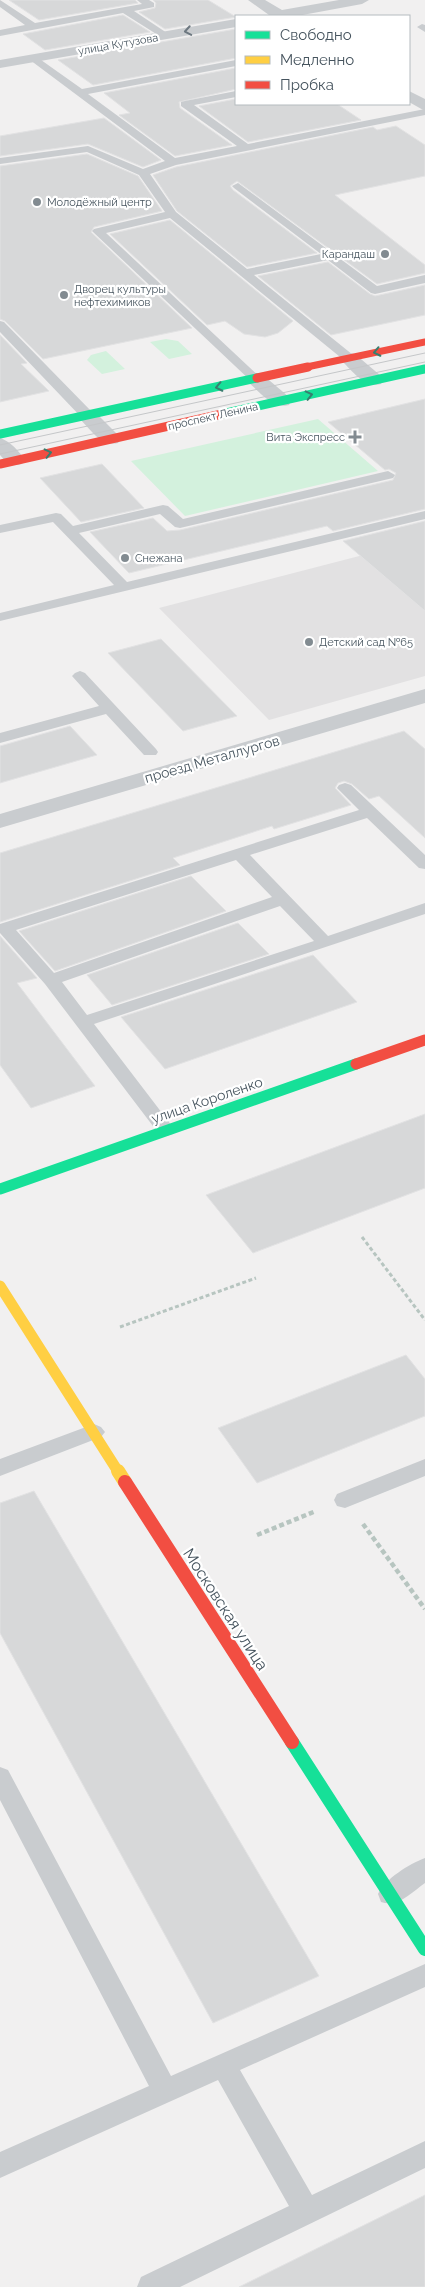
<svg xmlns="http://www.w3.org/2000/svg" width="425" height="2287" font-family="Raleway,sans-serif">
	<rect width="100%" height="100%" fill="#f1f0f0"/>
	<!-- education -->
	<path fill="#e2e1e2" d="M425,539V676L269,720L159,608Z"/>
	<!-- green -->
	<path fill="#d3f1dd" d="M166,339L178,341L192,354L169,359L150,342Z
		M106,351L125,369L102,374L87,360L91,355Z
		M318,419L378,471L185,516L131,461Z"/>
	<!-- building -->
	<path fill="#d7d8d9" stroke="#e2e2e3" d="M9,0H135L138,3L39,20Z
		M153,0H208L236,17L165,29L139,12L155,8L156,3Z
		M123,15L150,32L45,50L23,34Z
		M236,29V58L93,85L58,60Z
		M236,68V89L179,102L180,108L232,145L175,156L119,115L130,113L104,93Z
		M236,99V104H337L361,120L248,142L199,106Z
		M104,118L161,160L143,167L88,144L0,156V136Z
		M396,126L425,145V176L335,195L425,265V273L377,284L237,181L230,186L233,190L317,253L247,267L177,211L153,175L176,167L373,127L377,130Z
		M87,154L138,176L162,211L94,227L91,232L192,328L43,359L5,321L0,319V166Z
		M170,220L293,321L278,333L265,337L244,334L225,321L207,325L110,234Z
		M328,262L370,294L375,296L425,285V315L331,335L258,276Z
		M0,335L27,363L21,364L49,391L0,402Z
		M425,399V509L333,531L327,526L129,573L90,532L153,518L167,531L180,530L393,480L396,473L389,469L385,470L328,422Z
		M102,464L144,508L81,522L40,478Z
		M425,521V611L343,541Z
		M161,639L237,716L183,731L108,653Z
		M70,726L97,755L0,783V746Z
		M404,731L425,749V838L379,796L369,799L352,784L344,781L338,783L335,788L351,805L274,829L272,826L173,858L180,865L0,922V853Z
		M191,876L226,911L55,971L19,931Z
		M238,923L269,954L112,1005L87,975Z
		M0,936L37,978L17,983L95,1086L31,1108L0,1065Z
		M313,955L357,1002L165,1069L121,1017Z
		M425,1114V1188L253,1253L206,1195Z
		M406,1355L425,1379V1416L257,1483L218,1428Z
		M34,1491L319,1976L213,2023L0,1633V1503Z
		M425,2195V2287H239Z"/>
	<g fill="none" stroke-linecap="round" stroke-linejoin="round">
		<!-- path-far1 -->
		<path stroke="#b7c5c0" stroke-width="3" stroke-dasharray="4 2.5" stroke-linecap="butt" d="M362,1237L425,1320
			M120,1327L256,1278"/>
		<!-- path -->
		<path stroke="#b7c5c0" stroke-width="4.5" stroke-dasharray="5 3" stroke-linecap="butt" d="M363,1524L425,1609
			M257,1535L316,1511"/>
		<!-- lane -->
		<path fill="#c9cccf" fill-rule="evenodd" d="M0,0L35,23L142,4L137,0H149L154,3V7L134,11L170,35L169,37H161L123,13L0,36V30L25,25L0,7Z
			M422,24L425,25V32L417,27Z
			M34,55L82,89L236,60V66L88,94L175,158L237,146L181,106V102L185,101L236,91V97L194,105L248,144L425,109V115L176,165L150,174L176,212L247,269L321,254L234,188L232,186L238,183L377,286L425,275V283L375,294L371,293L328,260L254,275L353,355L355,358L349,362L345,361L170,218L106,233L262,379L260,382H252L92,231L94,229L165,212L139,175L87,152L0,164V158L88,146L143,169L165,161L30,60L29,58Z
			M0,321L4,322L92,412L93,415L92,418H82L0,332Z
			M388,471L395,475L393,478L180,528L175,527L160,514L79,533L127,582L425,511V519L0,621V613L114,585L53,522L0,533V525L56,513L61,514L73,526L163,505L168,506L183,519Z
			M80,671L85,673L156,749L158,752L156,755H144L106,714L0,743V733L99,706L72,676L75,673Z
			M345,783L351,785L425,855V869L419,868L367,818L250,855L328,936L425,903V914L94,1024L175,1130L173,1134L166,1136L159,1134L45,984L0,933V924L359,810L337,788L339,785ZM236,860L272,897L54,973L16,930ZM280,906L314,941L87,1015L62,982Z
			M94,1424L101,1427L105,1432L101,1437L0,1476V1459Z
			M425,1459V1476L345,1508L337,1506L334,1500L337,1494Z
			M0,1767L8,1770L171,2076L425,1964V1987L240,2070L312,2195L425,2141V2168L180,2287H137L141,2277L289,2206L218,2080L0,2178V2152L149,2086L0,1800Z
			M425,1858V1883C412,1892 398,1908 381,1902L378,1894C385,1879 409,1864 425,1858Z"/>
		<!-- street -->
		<path fill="#c9cccf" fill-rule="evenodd" d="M248,0H265L282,10L339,0H369L362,4L297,16H268L269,15Z
			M236,19V27L0,68V60Z
			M409,91L425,99V111L409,102Z
			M349,353L355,354L381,376L383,380L381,384C365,388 353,372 343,362L340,358L343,354Z
			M256,373L263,375L289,397L291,401L289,405C273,409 261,393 249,383L247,379L249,375Z
			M87,409L94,411L118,435L121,439L118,443C101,447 91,430 80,419L78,415L80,411Z
			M0,438C10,441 19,451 25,460L22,464C11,467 7,463 0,455Z
			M425,689V703L0,828V814Z"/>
		<!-- fast-far2 -->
		<path stroke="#16e098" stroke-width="9" d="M222,414L425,369
			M0,434L257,378"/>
		<!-- fast-far1 -->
		<path stroke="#16e098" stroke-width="11" d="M0,1189L356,1064"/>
		<!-- fast -->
		<path stroke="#16e098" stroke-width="14" d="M292,1742L425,1949"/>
		<!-- slow-far1 -->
		<path stroke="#ffcf43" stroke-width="11" d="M0,1286L119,1473"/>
		<!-- slow -->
		<path stroke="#ffcf43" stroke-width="14" d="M118,1471L125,1482"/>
		<!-- jam-far3 -->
		<path stroke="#f24e42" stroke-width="7" d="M302,368L425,342"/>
		<!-- jam-far2 -->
		<path stroke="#f24e42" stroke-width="9" d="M257,378L308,367
			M0,464L222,414"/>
		<!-- jam-far1 -->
		<path stroke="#f24e42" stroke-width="11" d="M356,1064L425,1040"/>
		<!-- jam -->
		<path stroke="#f24e42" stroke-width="14" d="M125,1482L292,1742"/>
		<!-- tram -->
		<path stroke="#c5c7c9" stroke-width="1" d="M0,445L425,353
			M0,454L425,362"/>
	</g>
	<!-- one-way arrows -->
	<defs><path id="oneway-chevron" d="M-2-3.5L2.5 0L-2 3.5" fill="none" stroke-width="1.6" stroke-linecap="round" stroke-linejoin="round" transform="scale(1.25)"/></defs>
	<use stroke="#6d7880" href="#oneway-chevron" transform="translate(188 31) rotate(170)"/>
	<g stroke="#387e6f">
		<use href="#oneway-chevron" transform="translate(377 352) rotate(168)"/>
		<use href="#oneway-chevron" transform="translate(219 387) rotate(168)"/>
		<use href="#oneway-chevron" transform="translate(309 395) rotate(-13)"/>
		<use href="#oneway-chevron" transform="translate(48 453) rotate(-13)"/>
	</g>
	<!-- markers -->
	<g fill="#828b91" stroke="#fff" stroke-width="2">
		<circle cx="37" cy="202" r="5"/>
		<circle cx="385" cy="254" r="5"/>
		<circle cx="64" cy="295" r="5"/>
		<path d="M352.5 429.5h5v5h5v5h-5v5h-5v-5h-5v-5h5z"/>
		<circle cx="125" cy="558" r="5"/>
		<circle cx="309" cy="642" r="5"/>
	</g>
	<g text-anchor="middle" stroke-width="4.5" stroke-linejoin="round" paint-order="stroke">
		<!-- far-street labels -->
		<g font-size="11" fill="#46545e" stroke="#fff">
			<text transform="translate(118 44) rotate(-10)" y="4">улица Кутузова</text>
			<text transform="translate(213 416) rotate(-13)" y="4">проспект Ленина</text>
		</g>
		<!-- far-poi labels -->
		<g font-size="11" fill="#46545e" stroke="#fff" text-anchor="start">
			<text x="47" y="206">Молодёжный центр</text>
			<text x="375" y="258" text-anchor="end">Карандаш</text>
			<text x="74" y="293">Дворец культуры<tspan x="74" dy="13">нефтехимиков</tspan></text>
			<text x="345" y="441" text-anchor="end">Вита Экспресс</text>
			<text x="135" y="562">Снежана</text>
			<text x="319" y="646">Детский сад №65</text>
		</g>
		<!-- street labels -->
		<g font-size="14" fill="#46545e" stroke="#fff">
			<text transform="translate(212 759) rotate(-16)" y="5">проезд Металлургов</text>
			<text transform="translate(207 1100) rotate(-19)" y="5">улица Короленко</text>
		</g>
		<!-- near-street labels -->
		<g font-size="16" fill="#46545e" stroke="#fff">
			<text transform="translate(226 1609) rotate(57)" y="6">Московская улица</text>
		</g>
	</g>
	<!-- legend -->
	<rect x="235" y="15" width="175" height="90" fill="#ffffff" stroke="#b5bbbf"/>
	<rect x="245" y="31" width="25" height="8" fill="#16e098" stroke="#b5bbbf"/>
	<text x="280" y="40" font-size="15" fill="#46545e">Свободно</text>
	<rect x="245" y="56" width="25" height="8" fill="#ffcf43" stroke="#b5bbbf"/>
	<text x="280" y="65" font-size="15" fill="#46545e">Медленно</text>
	<rect x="245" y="81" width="25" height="8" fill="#f24e42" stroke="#b5bbbf"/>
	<text x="280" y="90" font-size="15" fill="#46545e">Пробка</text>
</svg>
